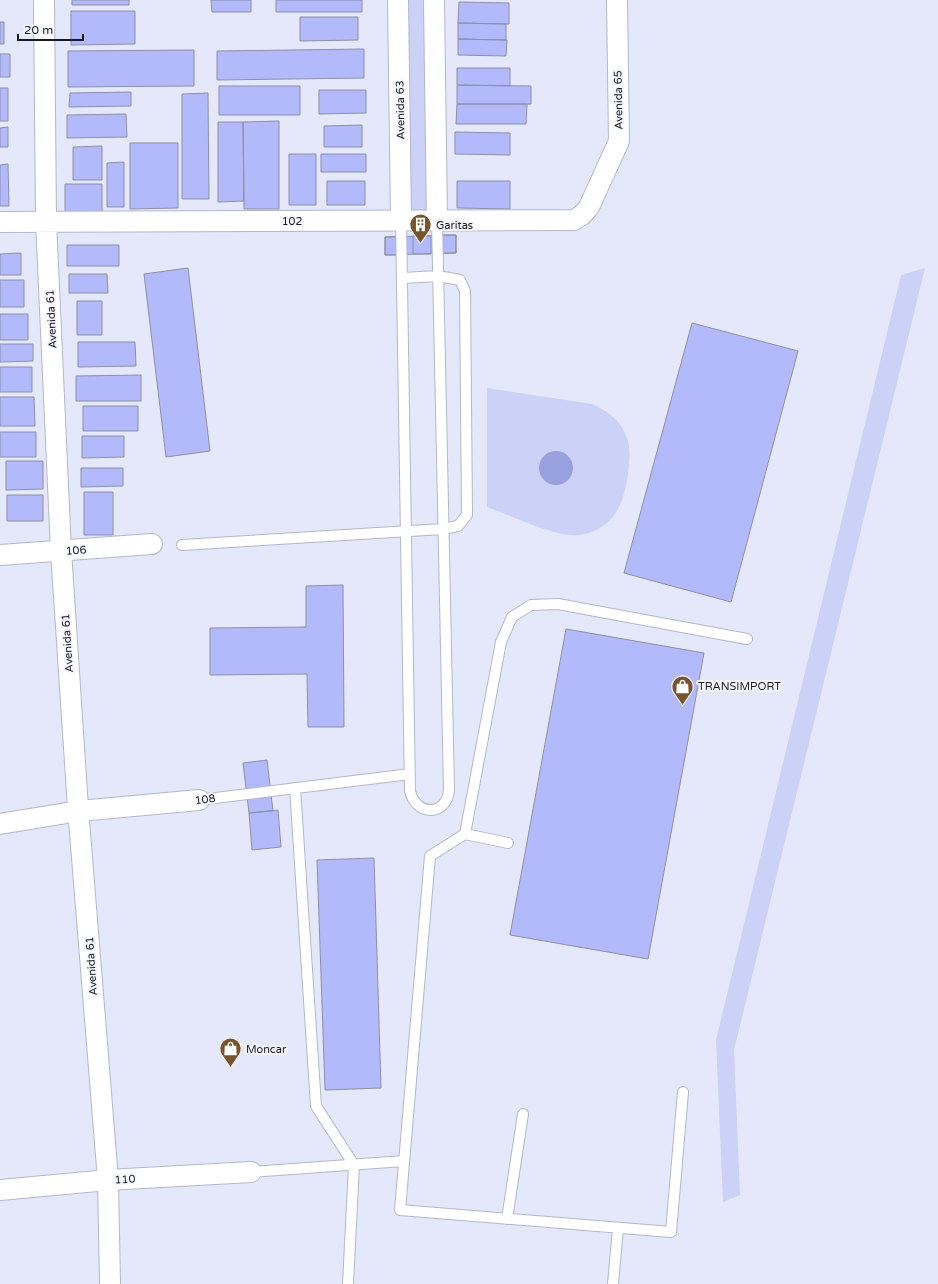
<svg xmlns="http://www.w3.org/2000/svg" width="938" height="1284" font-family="'Varela Round',sans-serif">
	<rect width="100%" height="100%" fill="#e5e8fb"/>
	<!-- green -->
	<path fill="#ccd1f7" d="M405,0H427L430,213L408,214Z
		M925,268L734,1050L740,1195L723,1202L716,1040L901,275Z
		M487,388L592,404C605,410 617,417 624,431C631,444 630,458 628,473C624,503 615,529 580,535C557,538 510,515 487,507Z"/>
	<!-- water -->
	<path fill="#98a0df" d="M539 468a17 17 0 1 1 34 0a17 17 0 1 1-34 0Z"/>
	<!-- building -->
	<path fill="#b2bafb" stroke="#8d90a6" d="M72,0H129V5H72Z
		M211,0H251V12H212Z
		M276,0H362V12H276Z
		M459,2L509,3V24L458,23Z
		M71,11H135V44L71,45Z
		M300,17H358V40L300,41Z
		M0,22H4V44H0Z
		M458,23L506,24V40L458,39Z
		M458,39L507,40L506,56L458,55Z
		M364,49V78L217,80V51Z
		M194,50V86L68,87V51Z
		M0,54H10V77H0Z
		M457,68H510V86L457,85Z
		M457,85L531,86V104H457Z
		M219,86H300V115H219Z
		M0,88H8V121H0Z
		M319,90H366V113L319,114Z
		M131,92V106L69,107L70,93Z
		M208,93L209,199H182V94Z
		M457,104H527L526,124H456Z
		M126,114L127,137L67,138V115Z
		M279,121V209H244L243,122Z
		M218,122H243L244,201L218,202Z
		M362,125V147H324V126Z
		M8,127V147H0V128Z
		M455,132L510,133V155L455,154Z
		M130,143H178V208L130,209Z
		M102,146V180H73V147Z
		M289,154H316V205H289Z
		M321,154H366V172H321Z
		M124,162V207H107V163Z
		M8,164L9,206H0V165Z
		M327,181H365V205H327Z
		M457,181H510V209L457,208Z
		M65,184H102V214H65Z
		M442,235H456V253H442Z
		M456,235V253L385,255V237Z
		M413,236H431V254H413Z
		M385,237H399V255H385Z
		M67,245H119V266H67Z
		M21,253V275H0V254Z
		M188,268L210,451L166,457L144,274Z
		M69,274H107L108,293H69Z
		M0,280H24V307H0Z
		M77,301H102V335H77Z
		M0,314H28V340H0Z
		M692,323L798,351L731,602L624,573Z
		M78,342H135L136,366L78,367Z
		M0,344H33V361L0,362Z
		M0,367H32V392H0Z
		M141,375V401H76V376Z
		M0,397H34L35,426H0Z
		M83,406H138V431H83Z
		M0,432H36V457H0Z
		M82,436H124V457L82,458Z
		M6,461H43V489L6,490Z
		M81,468H123V486L81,487Z
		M84,492H113V535H84Z
		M7,495H43V521H7Z
		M343,585L344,727H308L307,674L210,675V628L306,627V586Z
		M566,629L704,653L648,959L510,935Z
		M267,760L273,811L249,813L243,763Z
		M278,810L281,847L252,850L249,813Z
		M374,858L381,1088L325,1090L317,860Z"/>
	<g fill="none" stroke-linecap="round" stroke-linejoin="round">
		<defs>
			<path id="service" d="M401,220L410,791C416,817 447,816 449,790L437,220
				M182,545L443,529L458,526L467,515L465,291L460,280L438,276L403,278
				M295,788L316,1106L354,1165L348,1284
				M199,800L410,774
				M465,834L501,642L512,617L531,605L558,604L747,639
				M508,843L465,834L430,856L400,1210L671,1232L683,1092
				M251,1172L404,1161
				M507,1219L523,1114
				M613,1284L618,1228"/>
			<path id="minor" d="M44,0L46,221L61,551L78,808L108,1180L110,1284
				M398,0L401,220
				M434,0L437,220
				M0,222L574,220L582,215L589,207L619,141L617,0
				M0,555L152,544
				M0,824L79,811L199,800
				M0,1190L108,1180L251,1172"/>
		</defs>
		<!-- service casing -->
		<use href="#service" stroke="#b3b7cd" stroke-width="12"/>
		<!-- minor casing -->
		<use href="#minor" stroke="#b3b7cd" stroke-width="22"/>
		<!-- service -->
		<use href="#service" stroke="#fff" stroke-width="10"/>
		<!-- minor -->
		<use href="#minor" stroke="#fff" stroke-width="20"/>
	</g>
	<!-- icons -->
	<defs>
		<symbol id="building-pin" viewBox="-11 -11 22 30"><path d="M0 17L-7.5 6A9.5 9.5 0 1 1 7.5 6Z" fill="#77542d" stroke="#f5f6fb"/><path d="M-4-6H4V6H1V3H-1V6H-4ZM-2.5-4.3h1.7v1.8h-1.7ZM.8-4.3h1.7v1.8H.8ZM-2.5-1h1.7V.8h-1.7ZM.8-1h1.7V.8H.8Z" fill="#fff"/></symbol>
		<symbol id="shop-pin" viewBox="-11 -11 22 30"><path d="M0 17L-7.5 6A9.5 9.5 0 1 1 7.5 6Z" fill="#77542d" stroke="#f5f6fb"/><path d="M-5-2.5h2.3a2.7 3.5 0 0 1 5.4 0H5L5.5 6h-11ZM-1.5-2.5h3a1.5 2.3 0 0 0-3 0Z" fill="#fff"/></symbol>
	</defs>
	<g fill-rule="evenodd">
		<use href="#building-pin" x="408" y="212" width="25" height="34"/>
		<use href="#shop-pin" x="670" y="674" width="25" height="34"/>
		<use href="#shop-pin" x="218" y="1036" width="25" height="34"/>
	</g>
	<g text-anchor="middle" stroke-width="4" stroke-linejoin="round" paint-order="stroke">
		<!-- street labels -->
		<g font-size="11" fill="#181922" stroke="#f5f6fb">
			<text transform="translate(618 100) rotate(-91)" y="4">Avenida 65</text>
			<text transform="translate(400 110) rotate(-91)" y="4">Avenida 63</text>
			<text x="292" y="225">102</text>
			<text transform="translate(51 319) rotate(-93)" y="4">Avenida 61</text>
			<text transform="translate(76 550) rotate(-4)" y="4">106</text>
			<text transform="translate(67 643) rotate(-94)" y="4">Avenida 61</text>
			<text transform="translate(205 799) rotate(-7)" y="4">108</text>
			<text transform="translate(91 966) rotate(-94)" y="4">Avenida 61</text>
			<text transform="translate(125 1179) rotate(-3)" y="4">110</text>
		</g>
		<!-- poi labels -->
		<g font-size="11" fill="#181922" stroke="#f5f6fb" text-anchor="start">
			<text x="436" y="229">Garitas</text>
			<text x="698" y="690">TRANSIMPORT</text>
			<text x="246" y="1053">Moncar</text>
		</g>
	</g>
	<!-- scale -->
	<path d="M18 34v6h65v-6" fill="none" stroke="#181922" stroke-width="2"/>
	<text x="24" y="34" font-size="12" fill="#181922" stroke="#f5f6fb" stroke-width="3" paint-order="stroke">20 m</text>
</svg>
